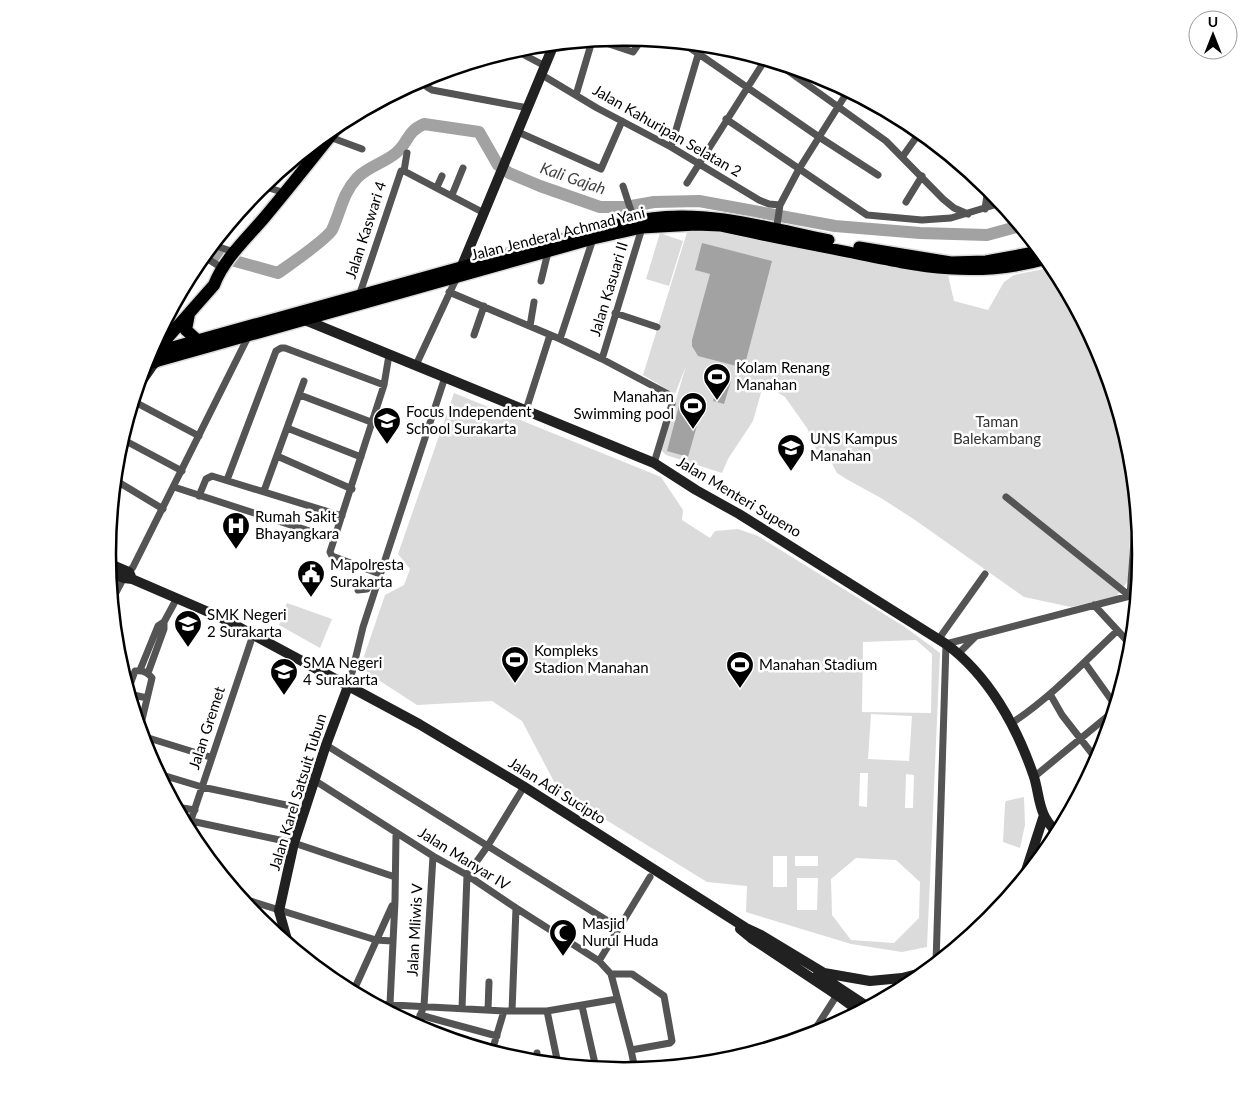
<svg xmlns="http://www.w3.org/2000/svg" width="1248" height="1108" font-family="Lato,sans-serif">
	<rect width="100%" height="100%" fill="#fff"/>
	<!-- green -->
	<path fill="#dbdbdb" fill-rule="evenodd" d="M688,229H700L753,237L948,275L954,301L988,310L1004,282L1014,275L1054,267L1101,357L1131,454L1133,473L1128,581L1116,597L1071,607L1024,597L915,520L881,498L848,480L837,473L829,458L816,449L807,428L785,397L775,391L764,382L753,421L728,459L722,473L666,455L661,450L686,366L675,394L643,375Z
		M660,233L683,241L669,286L646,279Z
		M454,393L661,477L683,510L682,520L710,538L715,531L738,529L758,536L905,627L940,653L927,947L902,952L851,944L746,912L747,886L707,882L559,791L522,721L492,701L417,705L360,668L385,595L404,585L410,569L398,554ZM916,640L932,654L931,713L862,712L863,642ZM871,714L912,716L909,761L868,759ZM860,773H868L867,807L859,806ZM906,774L914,775L913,808H905ZM773,856H787V887H773ZM795,856H818V866H795ZM856,858L896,860L920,882L919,918L894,943L851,940L832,915L831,879ZM797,878H818L817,910H797Z
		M287,603L332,619L320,648L279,625Z
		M1024,797L1025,825L1020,848L1003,842L1005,804L1006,801Z"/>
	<!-- water -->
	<path fill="#a2a2a2" d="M702,243L772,261L744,368L698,356L692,346V340L710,274L695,270Z
		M720,378L731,381L724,404L713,401Z
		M680,402L702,408L688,457L667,451Z"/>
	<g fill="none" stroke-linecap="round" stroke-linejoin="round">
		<!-- river -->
		<path stroke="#a2a2a2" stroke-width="12" d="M206,253L278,273C289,265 326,240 332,230C341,211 342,194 357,178C367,167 384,163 396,153C409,142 406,132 424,124L479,132L498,165L509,173L540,186L600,207H626L654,202L699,201L835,226L920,233L987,235L1020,226"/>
		<defs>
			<path id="primary" d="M859,247L951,262L986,261L1040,251
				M158,351L587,232C608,227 629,220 651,218C711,210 770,228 829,240
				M155,362L593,239L642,228L696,225L720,226C761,235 802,243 843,251C915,266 974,280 1047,259"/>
			<path id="highway" d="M189,314L186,330L197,340
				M145,363L155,362L158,351L169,336L214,285C224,259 246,239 264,218C290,187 315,155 341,123"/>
		</defs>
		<!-- primary casing -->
		<use href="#primary" stroke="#dbdbdb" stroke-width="14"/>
		<!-- highway casing -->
		<use href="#highway" stroke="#dbdbdb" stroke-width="15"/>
		<!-- street -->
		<path stroke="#545454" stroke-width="7" d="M597,40L633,52L642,39
			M683,43L819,137L878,175
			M515,50L545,66
			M777,63L886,141L943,199L954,208L968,214
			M542,75L597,108L671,147L759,200L769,204L780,205
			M431,76L427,87L432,90L528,108
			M576,95L592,41
			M726,119L867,215L922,220L951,218L1001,203
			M518,132L601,169L622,121
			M327,136L362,149
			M671,147L698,55
			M903,156L920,132
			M404,171L407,153
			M687,183L765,60
			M263,186L285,193
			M623,186L634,220
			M437,187L442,176
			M452,195L463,168
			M906,202L922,176
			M985,209L988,188
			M776,232L780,205L799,169L848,91
			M213,245L234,252
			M202,258L208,259L222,268
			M541,281L548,252
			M449,292L560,339L602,359L670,395L672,404L654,463
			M359,296L401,171H404L484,213
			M615,313L657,327
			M530,326L534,302
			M474,335L484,306
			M560,339L593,239
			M602,359L642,228
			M416,365L457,277
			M300,395L371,422
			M133,401L199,436
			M526,410L550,335
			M287,428L361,457
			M122,439L182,471
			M277,456L352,489
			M115,480L163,509
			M227,480L276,351L281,348H285L384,385
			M174,487L334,539
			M264,491L304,381
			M199,496L206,479L212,476L342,516
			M1006,497L1136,601
			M380,574L332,556L330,552L384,385L389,355
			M358,590L367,589L371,583L377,584
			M1130,596L1136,512
			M112,600L122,581L133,567L248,337
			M1094,605L1131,645
			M938,640L985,574
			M958,654L975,637
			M1085,663L1115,705
			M140,670L158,626L164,622
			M148,673L164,629V622L177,598
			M350,681L363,627L445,377
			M128,690L135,671C142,670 148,672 152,678L140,728
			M129,694L147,698
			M1050,694L1062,715L1097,760
			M1012,723C1051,697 1083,663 1117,631
			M142,736L210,757
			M326,745L619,928
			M159,774L202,787L305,809
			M1034,777L1114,711
			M314,780L433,856L467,875L516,908L599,961L611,974L631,1050L635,1069
			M176,807L195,810
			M191,821L294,843L395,877
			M188,829L253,635
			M241,898L376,940L392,941
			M599,961L650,877
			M936,963L946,644L1130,596
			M611,974H632L664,996L672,1041L670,1043L631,1050
			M353,992L392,906
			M375,1004L504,1011H547L617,999
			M390,1004L395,901L396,835
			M582,1006L596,1068
			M462,1008L467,875L487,847L522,790
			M488,1010L489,982
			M512,1011L516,908
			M547,1011L558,1064
			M420,1015L497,1036
			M416,1026L424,1006L433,856
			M812,1034L837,995
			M492,1051L504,1011
			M536,1062L537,1053"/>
		<!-- secondary -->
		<path stroke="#212121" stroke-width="10" d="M461,268L554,44
			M302,317L305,320L654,463L696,490L739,514L946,644C988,675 1016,725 1033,774C1038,787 1038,803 1044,815C1047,822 1053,828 1057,834
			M137,388L155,362
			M108,563L129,572L132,579
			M109,572L124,578L132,579L220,617L419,724L523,786L746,928L761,935L824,973L870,981L902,978L925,972
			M1024,877L1044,815
			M740,929L751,938L837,995L859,1011
			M288,943L279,911L294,843L326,745L350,681
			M818,974L868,1007"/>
		<!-- primary -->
		<use href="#primary" stroke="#000" stroke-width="11"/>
		<!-- highway -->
		<use href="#highway" stroke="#000" stroke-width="12"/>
	</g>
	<!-- icons -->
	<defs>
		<symbol id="stadium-pin" viewBox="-11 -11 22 30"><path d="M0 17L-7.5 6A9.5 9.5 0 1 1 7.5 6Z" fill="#000" stroke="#fff"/><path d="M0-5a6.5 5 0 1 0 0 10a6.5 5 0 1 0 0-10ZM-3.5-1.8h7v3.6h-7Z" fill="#fff"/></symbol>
		<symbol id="school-pin" viewBox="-11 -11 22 30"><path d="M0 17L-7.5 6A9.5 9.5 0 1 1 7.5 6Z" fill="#000" stroke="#fff"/><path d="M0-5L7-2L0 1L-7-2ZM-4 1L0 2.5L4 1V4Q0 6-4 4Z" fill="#fff"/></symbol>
		<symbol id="university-pin" viewBox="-11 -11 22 30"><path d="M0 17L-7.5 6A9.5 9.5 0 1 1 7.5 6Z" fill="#000" stroke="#fff"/><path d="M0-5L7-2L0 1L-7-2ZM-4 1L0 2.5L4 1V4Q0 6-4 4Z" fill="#fff"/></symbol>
		<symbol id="hospital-pin" viewBox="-11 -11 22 30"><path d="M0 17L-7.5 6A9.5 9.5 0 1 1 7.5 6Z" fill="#000" stroke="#fff"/><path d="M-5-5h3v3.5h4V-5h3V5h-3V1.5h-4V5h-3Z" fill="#fff"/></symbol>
		<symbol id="civic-pin" viewBox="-11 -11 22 30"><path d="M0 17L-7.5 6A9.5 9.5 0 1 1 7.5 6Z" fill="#000" stroke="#fff"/><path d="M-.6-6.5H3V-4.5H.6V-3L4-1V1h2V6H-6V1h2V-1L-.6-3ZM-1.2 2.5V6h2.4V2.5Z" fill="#fff"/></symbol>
		<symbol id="mosque-pin" viewBox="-11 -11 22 30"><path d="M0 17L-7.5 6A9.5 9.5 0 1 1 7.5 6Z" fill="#000" stroke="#fff"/><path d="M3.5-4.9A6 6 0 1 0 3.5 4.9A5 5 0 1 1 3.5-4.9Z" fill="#fff"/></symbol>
	</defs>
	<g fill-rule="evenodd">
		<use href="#stadium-pin" x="701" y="361" width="32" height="43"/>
		<use href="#stadium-pin" x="677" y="390" width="32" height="43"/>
		<use href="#school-pin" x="371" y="405" width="32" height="43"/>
		<use href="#university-pin" x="775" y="432" width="32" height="43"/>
		<use href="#hospital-pin" x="220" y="510" width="32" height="43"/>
		<use href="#civic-pin" x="295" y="558" width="32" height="43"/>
		<use href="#school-pin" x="172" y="608" width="32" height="43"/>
		<use href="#stadium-pin" x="499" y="644" width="32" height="43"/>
		<use href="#stadium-pin" x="724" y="649" width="32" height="43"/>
		<use href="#school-pin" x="268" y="656" width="32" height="43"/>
		<use href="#mosque-pin" x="547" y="917" width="32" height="43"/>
	</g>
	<g text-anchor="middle" stroke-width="5" stroke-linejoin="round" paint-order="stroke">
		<!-- street labels -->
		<g font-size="15" fill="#000" stroke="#fff">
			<text transform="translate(667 131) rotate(30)" y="5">Jalan Kahuripan Selatan 2</text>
			<text transform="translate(366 230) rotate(-72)" y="5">Jalan Kaswari 4</text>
			<text transform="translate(558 234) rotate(-14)" y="5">Jalan Jenderal Achmad Yani</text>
			<text transform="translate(609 289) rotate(-73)" y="5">Jalan Kasuari II</text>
			<text transform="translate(739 497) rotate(31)" y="5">Jalan Menteri Supeno</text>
			<text transform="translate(207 728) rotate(-72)" y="5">Jalan Gremet</text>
			<text transform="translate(557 791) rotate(32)" y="5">Jalan Adi Sucipto</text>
			<text transform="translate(298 792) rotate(-73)" y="5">Jalan Karel Satsuit Tubun</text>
			<text transform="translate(464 859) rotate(32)" y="5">Jalan Manyar IV</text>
			<text transform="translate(415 930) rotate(-87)" y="5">Jalan Mliwis V</text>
		</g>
		<!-- poi labels -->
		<g font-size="15" fill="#000" stroke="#fff" text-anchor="start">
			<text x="736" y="373">Kolam Renang<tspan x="736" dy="17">Manahan</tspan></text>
			<text x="674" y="402" text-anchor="end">Manahan<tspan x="674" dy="17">Swimming pool</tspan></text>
			<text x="406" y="417">Focus Independent<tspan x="406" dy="17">School Surakarta</tspan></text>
			<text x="810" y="444">UNS Kampus<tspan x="810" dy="17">Manahan</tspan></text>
			<text x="255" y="522">Rumah Sakit<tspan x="255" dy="17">Bhayangkara</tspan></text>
			<text x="330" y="570">Mapolresta<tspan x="330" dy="17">Surakarta</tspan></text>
			<text x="207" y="620">SMK Negeri<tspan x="207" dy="17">2 Surakarta</tspan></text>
			<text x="534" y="656">Kompleks<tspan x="534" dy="17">Stadion Manahan</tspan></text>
			<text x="303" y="668">SMA Negeri<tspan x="303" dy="17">4 Surakarta</tspan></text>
			<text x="759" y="670">Manahan Stadium</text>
			<text x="582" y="929">Masjid<tspan x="582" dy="17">Nurul Huda</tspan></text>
		</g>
		<!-- park labels -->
		<g font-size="15" fill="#323232" stroke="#fff">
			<text x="997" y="427">Taman<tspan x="997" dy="17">Balekambang</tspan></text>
		</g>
		<!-- water labels -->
		<g font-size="16" font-style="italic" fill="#434343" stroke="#fff">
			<text transform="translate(573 178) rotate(19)" y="6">Kali Gajah</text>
		</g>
	</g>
	<!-- crop -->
	<path d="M0 0H1248V1108H0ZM116 554a508 508 0 1 1 1016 0a508 508 0 1 1-1016 0Z" fill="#fff" fill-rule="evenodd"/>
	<path fill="none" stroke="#000" stroke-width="2.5" d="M116 554a508 508 0 1 1 1016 0a508 508 0 1 1-1016 0Z"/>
	<!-- north arrow -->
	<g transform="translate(1213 35)"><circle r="24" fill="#ffffff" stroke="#999999"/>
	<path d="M0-4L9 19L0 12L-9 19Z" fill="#000000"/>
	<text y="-8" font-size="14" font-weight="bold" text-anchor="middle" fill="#000000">U</text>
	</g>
</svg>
